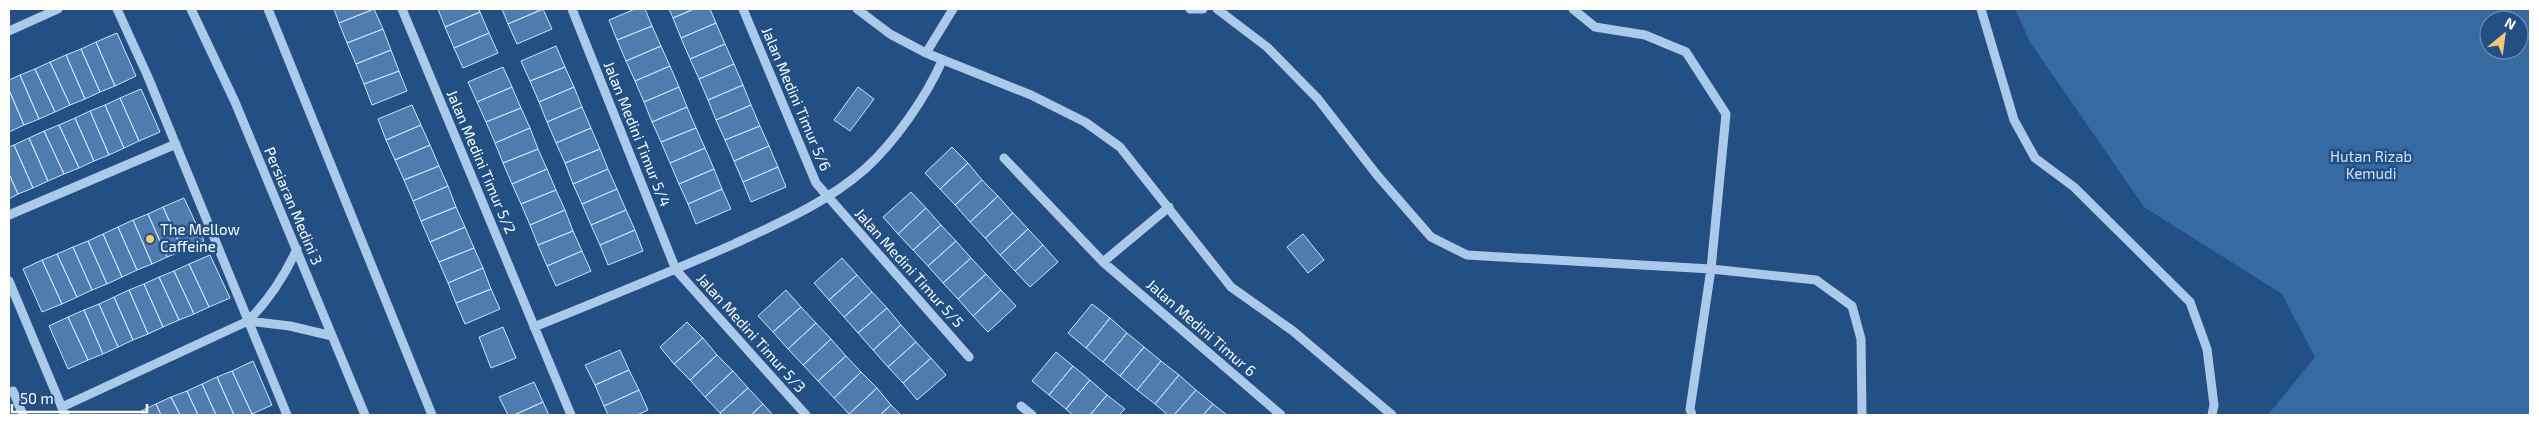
<svg xmlns="http://www.w3.org/2000/svg" width="2539" height="424" font-family="'Exo 2',sans-serif">
	<rect width="100%" height="100%" fill="#225085"/>
	<!-- green -->
	<path fill="#366aa2" fill-rule="evenodd" d="M2015,9H2530V415H2268L2315,357L2282,294L2144,207L2030,42ZM2489,20H2519V50H2489Z"/>
	<!-- building -->
	<path fill="#4f7caf" stroke="#d0e2f7" d="M334,9H374L339,23Z
		M374,9L383,29L347,43L339,23Z
		M438,9H479L480,12L445,27Z
		M502,9H543L508,24Z
		M543,9L552,29L517,44L508,24Z
		M635,9H645L652,26L617,40L609,20Z
		M669,9H694L673,18Z
		M694,9H710L716,23L681,38L673,18Z
		M480,12L489,33L454,48L445,27Z
		M716,23L725,44L690,59L681,38Z
		M652,26L661,46L626,61L617,40Z
		M383,29L391,50L356,64L347,43Z
		M117,33L136,76L115,86L96,42Z
		M489,33L498,53L463,68L454,48Z
		M96,42L115,86L100,92L81,49Z
		M725,44L734,64L699,79L690,59Z
		M556,46L565,67L530,81L521,61Z
		M661,46L670,66L635,81L626,61Z
		M81,49L100,92L85,99L66,55Z
		M391,50L399,71L364,84L356,64Z
		M66,55L85,99L70,105L50,62Z
		M50,62L70,105L55,112L35,69Z
		M734,64L743,85L708,100L699,79Z
		M670,66L679,87L644,102L635,81Z
		M503,67L512,87L477,102L468,82Z
		M565,67L574,87L539,102L530,81Z
		M35,69L55,112L39,119L20,75Z
		M399,71L407,91L372,105L364,84Z
		M20,75L39,119L24,125L9,90V80Z
		M743,85L751,105L716,120L708,100Z
		M512,87L521,108L486,122L477,102Z
		M574,87L582,107L547,122L539,102Z
		M679,87L687,107L652,122L644,102Z
		M858,87L874,99L850,131L834,120Z
		M141,89L160,132L139,141L120,98Z
		M9,90L24,125L9,132Z
		M120,98L139,141L124,148L105,105Z
		M105,105L124,148L109,155L90,111Z
		M412,105L421,125L386,140L378,119Z
		M751,105L760,126L725,140L716,120Z
		M582,107L591,128L556,143L547,122Z
		M687,107L696,128L661,142L652,122Z
		M521,108L530,128L495,143L486,122Z
		M90,111L109,155L94,161L75,118Z
		M75,118L94,161L79,168L59,125Z
		M59,125L79,168L64,174L44,131Z
		M421,125L430,145L395,160L386,140Z
		M760,126L769,146L734,161L725,140Z
		M530,128L538,149L503,163L495,143Z
		M591,128L600,149L565,163L556,143Z
		M696,128L705,148L670,163L661,142Z
		M44,131L64,174L48,181L29,138Z
		M29,138L48,181L33,188L14,145Z
		M14,145L33,188L18,194L9,174V147Z
		M430,145L439,166L404,180L395,160Z
		M769,146L778,167L743,182L734,161Z
		M952,147L968,163L940,189L925,173Z
		M705,148L714,169L679,184L670,163Z
		M538,149L547,169L512,184L503,163Z
		M600,149L608,169L573,184L565,163Z
		M968,163L982,180L955,205L940,189Z
		M439,166L448,186L413,201L404,180Z
		M778,167L786,187L751,202L743,182Z
		M547,169L556,190L521,204L512,184Z
		M608,169L617,189L582,204L573,184Z
		M714,169L722,189L688,204L679,184Z
		M9,174L18,194L9,199Z
		M982,180L998,196L970,222L955,205Z
		M448,186L456,207L421,221L413,201Z
		M617,189L626,210L591,225L582,204Z
		M722,189L731,209L696,224L688,204Z
		M556,190L565,210L530,225L521,204Z
		M911,192L926,208L898,234L883,217Z
		M998,196L1013,213L985,238L970,222Z
		M184,198L204,241L183,251L163,207Z
		M163,207L183,251L167,257L148,214Z
		M456,207L465,227L430,242L421,221Z
		M926,208L941,225L913,250L898,234Z
		M565,210L573,231L538,245L530,225Z
		M626,210L635,230L600,245L591,225Z
		M1013,213L1028,229L1000,255L985,238Z
		M148,214L167,257L152,264L133,220Z
		M133,220L152,264L137,270L118,227Z
		M941,225L956,241L928,266L913,250Z
		M118,227L137,270L122,277L103,234Z
		M465,227L474,248L439,262L430,242Z
		M1028,229L1043,245L1015,271L1000,255Z
		M635,230L643,251L608,265L600,245Z
		M573,231L582,251L547,266L538,245Z
		M103,234L122,277L107,284L88,241Z
		M1303,234L1324,260L1308,273L1287,247Z
		M88,241L107,284L92,290L73,247Z
		M956,241L971,258L943,283L928,266Z
		M1043,245L1058,262L1030,287L1015,271Z
		M73,247L92,290L77,297L57,254Z
		M474,248L483,268L448,283L439,262Z
		M582,251L591,271L556,286L547,266Z
		M57,254L77,297L62,304L42,260Z
		M210,255L230,298L209,307L189,264Z
		M842,258L857,275L829,300L814,283Z
		M971,258L986,274L958,299L943,283Z
		M42,260L62,304L42,312L23,269Z
		M189,264L209,307L194,314L174,271Z
		M483,268L491,289L456,303L448,283Z
		M174,271L194,314L179,320L159,277Z
		M986,274L1001,290L973,316L958,299Z
		M857,275L872,292L844,317L829,300Z
		M159,277L179,320L163,327L144,284Z
		M144,284L163,327L148,334L129,290Z
		M491,289L500,309L465,324L456,303Z
		M129,290L148,334L133,340L114,297Z
		M786,290L801,307L773,332L758,316Z
		M1001,290L1016,306L988,332L973,316Z
		M872,292L887,308L858,333L844,317Z
		M114,297L133,340L118,347L99,304Z
		M99,304L118,347L103,354L84,310Z
		M1092,304L1110,318L1086,348L1068,333Z
		M801,307L816,323L788,349L773,332Z
		M887,308L901,325L873,350L858,333Z
		M84,310L103,354L88,360L68,317Z
		M68,317L88,360L68,369L49,326Z
		M1110,318L1127,333L1103,362L1086,348Z
		M687,322L703,338L674,364L660,347Z
		M816,323L831,339L803,365L788,349Z
		M901,325L916,342L888,367L873,350Z
		M503,327L516,358L491,368L479,337Z
		M1127,333L1144,347L1120,376L1103,362Z
		M703,338L717,355L690,380L674,364Z
		M831,339L846,356L818,381L803,365Z
		M916,342L931,358L903,383L888,367Z
		M1144,347L1161,361L1137,390L1120,376Z
		M620,350L629,370L595,385L585,365Z
		M1056,352L1073,366L1049,395L1032,381Z
		M717,355L733,371L705,397L690,380Z
		M846,356L861,372L834,398L818,381Z
		M931,358L946,375L917,400L903,383Z
		M253,361L272,405L252,414L232,371Z
		M1161,361L1179,375L1155,404L1137,390Z
		M1073,366L1090,380L1066,409L1049,395Z
		M629,370L639,390L604,406L595,385Z
		M232,371L252,414L249,415H234L217,377Z
		M733,371L748,388L720,413L705,397Z
		M861,372L877,388L849,414L834,398Z
		M1179,375L1196,390L1174,415H1168L1155,404Z
		M217,377L234,415H216L202,384Z
		M1090,380L1107,395L1090,415H1073L1066,409Z
		M534,382L543,402L514,415H508L499,397Z
		M202,384L216,415H198L187,391Z
		M748,388L763,404L751,415H722L720,413Z
		M877,388L891,405L880,415H850L849,414Z
		M639,390L648,410L637,415H608L604,406Z
		M1196,390L1213,404L1203,415H1174Z
		M187,391L198,415H180L171,397Z
		M1107,395L1125,409L1119,415H1090Z
		M171,397L180,415H161L156,404Z
		M543,402L549,415H514Z
		M156,404L161,415H143L141,411Z
		M763,404L773,415H751Z
		M1213,404L1227,415H1203Z
		M891,405L901,415H880Z"/>
	<g fill="none" stroke-linecap="round" stroke-linejoin="round">
		<!-- minor -->
		<path stroke="#abc9e9" stroke-width="9" d="M117,9L148,77L287,415
			M191,9L235,102L365,415
			M268,9L432,415
			M402,9L571,415
			M572,9L676,270L806,415
			M743,9L816,183L969,357
			M857,9L890,34L926,53L1031,95L1085,122L1120,147L1231,287L1293,331L1392,415
			M1190,9H1203
			M1217,9L1267,47L1318,99L1377,175L1431,237L1467,255L1711,269L1816,280L1852,306L1861,339L1862,415
			M1573,9L1595,27L1645,35L1686,52L1726,114L1711,269L1690,409L1692,415
			M1981,9L2014,120L2035,158L2074,187L2190,302L2207,349L2214,405L2212,415
			M9,31L58,9
			M926,53L953,9
			M1004,158L1103,262L1281,415
			M9,215L176,144
			M1103,262L1169,207
			M9,281L65,415
			M248,321L290,326L332,336
			M534,327C601,300 668,273 734,244C781,222 826,203 865,169C895,142 926,97 942,61
			M13,391L23,415
			M1021,406L1032,415
			M62,407L248,321C270,299 284,277 297,249"/>
	</g>
	<!-- markers -->
	<circle fill="#f5ca6e" stroke="#225085" stroke-width="2" cx="150" cy="239" r="5"/>
	<g text-anchor="middle" stroke-width="5" stroke-linejoin="round" paint-order="stroke">
		<!-- street labels -->
		<g font-size="15" fill="#fff" stroke="#225085">
			<text transform="translate(796 99) rotate(67)" y="5">Jalan Medini Timur 5/6</text>
			<text transform="translate(637 134) rotate(68)" y="5">Jalan Medini Timur 5/4</text>
			<text transform="translate(481 162) rotate(67)" y="5">Jalan Medini Timur 5/2</text>
			<text transform="translate(293 206) rotate(67)" y="5">Persiaran Medini 3</text>
			<text transform="translate(909 268) rotate(48)" y="5">Jalan Medini Timur 5/5</text>
			<text transform="translate(1201 328) rotate(41)" y="5">Jalan Medini Timur 6</text>
			<text transform="translate(751 333) rotate(48)" y="5">Jalan Medini Timur 5/3</text>
		</g>
		<!-- park labels -->
		<g font-size="15" fill="#d0e2f7" stroke="#225085">
			<text x="2371" y="162">Hutan Rizab<tspan x="2371" dy="17">Kemudi</tspan></text>
		</g>
		<!-- poi labels -->
		<g font-size="15" fill="#fff" stroke="#225085" text-anchor="start">
			<text x="160" y="235">The Mellow<tspan x="160" dy="17">Caffeine</tspan></text>
		</g>
	</g>
	<!-- border -->
	<rect width="2539" height="424" fill="none" stroke="#ffffff" stroke-width="20"/>
	<!-- north arrow -->
	<g transform="translate(2504 35) rotate(29)"><circle r="24" fill="#225085" stroke="#7a96b6"/>
	<path d="M0-4L9 19L0 12L-9 19Z" fill="#f5ca6e"/>
	<text y="-8" font-size="14" font-weight="bold" text-anchor="middle" fill="#ffffff">N</text>
	</g>
	<!-- scale -->
	<path d="M12 404v8h135v-8" fill="none" stroke="#ffffff" stroke-width="2.5"/>
	<text x="20" y="404" font-size="15" fill="#ffffff" stroke="#225085" stroke-width="4" paint-order="stroke">50 m</text>
</svg>
